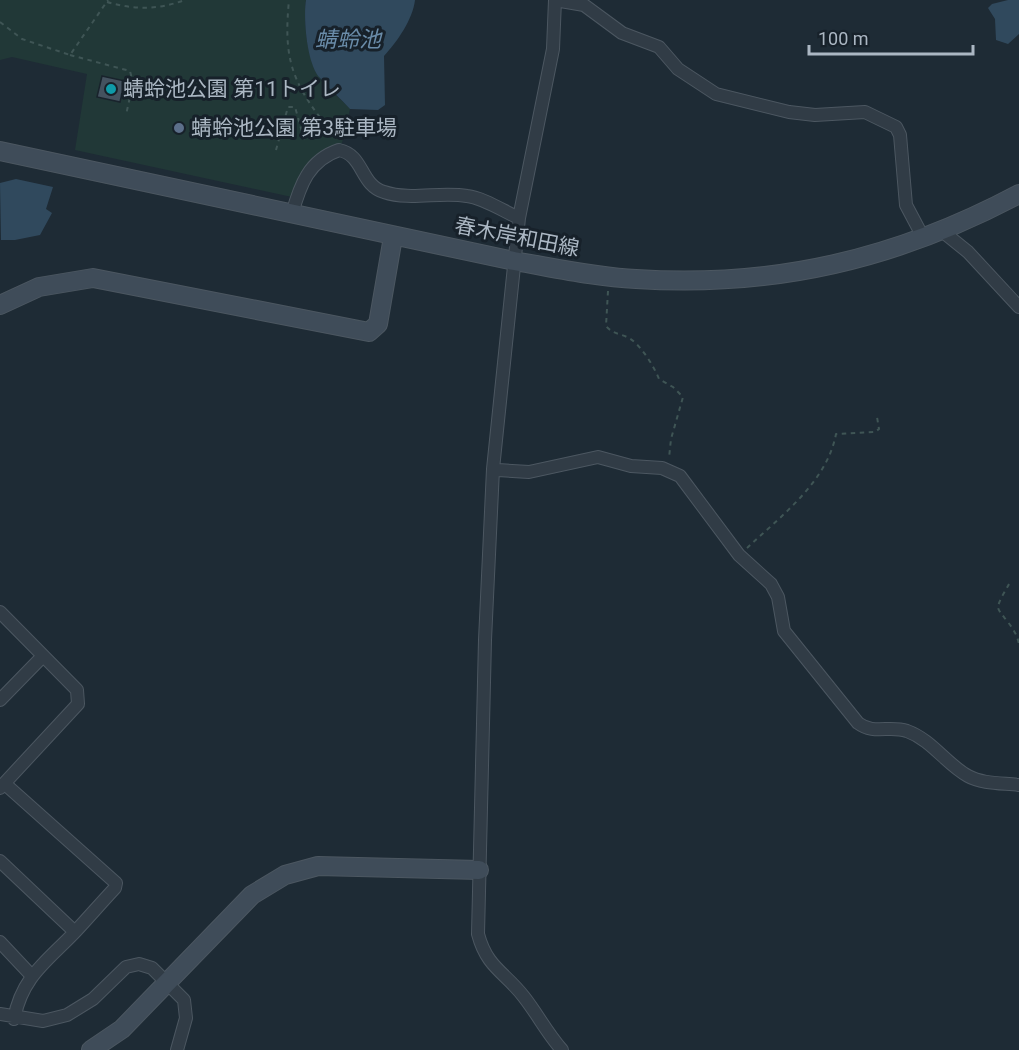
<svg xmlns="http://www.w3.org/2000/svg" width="1019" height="1050" font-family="Roboto,'Noto Sans JP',sans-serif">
	<rect width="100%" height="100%" fill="#1e2b35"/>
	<!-- green -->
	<path fill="#213837" d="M0,0H306C303,20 307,56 317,74C323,85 341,99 350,109L342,143L323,152L292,197L75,150L87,74L12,57L0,60Z"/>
	<!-- water -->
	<path fill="#30495d" d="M306,0H415C413,19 397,42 384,56L385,105L378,110L350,109C340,98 329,89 320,78C307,65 303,18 306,0Z
		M1008,0H1019V34L1008,44L996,40L995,19L988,8L992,4Z
		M16,179L53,187L46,209L52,213L40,235L15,240H1L0,183Z"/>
	<!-- building -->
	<path fill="#44525f" stroke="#19232c" stroke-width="1.5" d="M102,76L125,81L120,102L97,97Z"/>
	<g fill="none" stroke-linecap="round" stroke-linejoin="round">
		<defs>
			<path id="street" d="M555,0L553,49L519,218L493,469L485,640L478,934C487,968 505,972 524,997C538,1015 547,1033 562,1050
				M555,0L584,5L622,33L659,47L678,69L716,94L789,112L815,115L865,112L896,127L900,135L906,205L924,239
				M292,214C300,185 309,160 339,150C364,155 360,185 384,192C411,201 440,191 467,196C484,198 503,211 519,218
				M942,231L968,252L1019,307
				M498,470L529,472L598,457L631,466L662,468L680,476L739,555L771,584L778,597L784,631L858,723C874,735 889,725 907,731C932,740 946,764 968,776C982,784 1003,783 1019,785
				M0,612L77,690L78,704L0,788
				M0,700L43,656
				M5,784L116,883L115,888C101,903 88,918 74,933C46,962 22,977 14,1019
				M0,861L75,932
				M0,942L31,975
				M0,1014L43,1021L67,1015L93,999L126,967L139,964L152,968L184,1000L186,1018L177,1050"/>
			<path id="secondary" d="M0,151L514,261C555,268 595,277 636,279C774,288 897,259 1019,194
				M0,305L39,287L93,278L369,332L378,324L393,237
				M91,1050L122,1029L252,895L285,875L318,866L479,870"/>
		</defs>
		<!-- street casing -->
		<use href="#street" stroke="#4c5761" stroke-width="14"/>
		<!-- secondary casing -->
		<use href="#secondary" stroke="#4c5761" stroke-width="20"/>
		<!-- path -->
		<path stroke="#3f5555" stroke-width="2" stroke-dasharray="4.5 4.5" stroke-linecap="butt" d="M107,2C135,10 157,10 185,0
			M0,22L22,39L70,55L108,0
			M70,55L130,71L133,83L126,115
			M131,91L155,97
			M276,150L288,107H295L304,139L307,140L313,137L322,120C289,78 284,52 289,0
			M608,291L606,326C613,334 618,333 627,337C639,342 654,366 659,379L673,387L683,397L671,439L669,458
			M747,548C781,516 827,482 836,434L875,432L879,429L877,417
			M1009,584C1006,590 999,600 998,607C998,614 1018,628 1019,646"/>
		<!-- street -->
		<use href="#street" stroke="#313c46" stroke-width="12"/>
		<!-- secondary -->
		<use href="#secondary" stroke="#3f4c59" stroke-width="18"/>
	</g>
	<!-- markers -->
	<circle fill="#0f9aa8" stroke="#17212a" stroke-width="2" cx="111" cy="89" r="6"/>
	<circle fill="#5c6f8a" stroke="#17212a" stroke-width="2" cx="179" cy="128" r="6"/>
	<g text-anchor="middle" stroke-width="6" stroke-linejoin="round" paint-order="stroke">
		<!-- poi labels -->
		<g font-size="21" fill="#abb7c3" stroke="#17212a" text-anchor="start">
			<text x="123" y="96">蜻蛉池公園 第11トイレ</text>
			<text x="191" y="135">蜻蛉池公園 第3駐車場</text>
		</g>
		<!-- street labels -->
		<g font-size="21" fill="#abb7c3" stroke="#17212a">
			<text transform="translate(517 237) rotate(11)" y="7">春木岸和田線</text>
		</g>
		<!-- water labels -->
		<g font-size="22" font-style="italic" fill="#6a8ca9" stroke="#17212a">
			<text x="348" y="47">蜻蛉池</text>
		</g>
	</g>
	<!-- scale -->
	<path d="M809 45v9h164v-9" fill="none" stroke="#abb7c3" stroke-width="3"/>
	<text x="818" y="45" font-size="18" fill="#abb7c3" stroke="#17212a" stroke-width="4.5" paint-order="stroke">100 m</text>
</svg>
